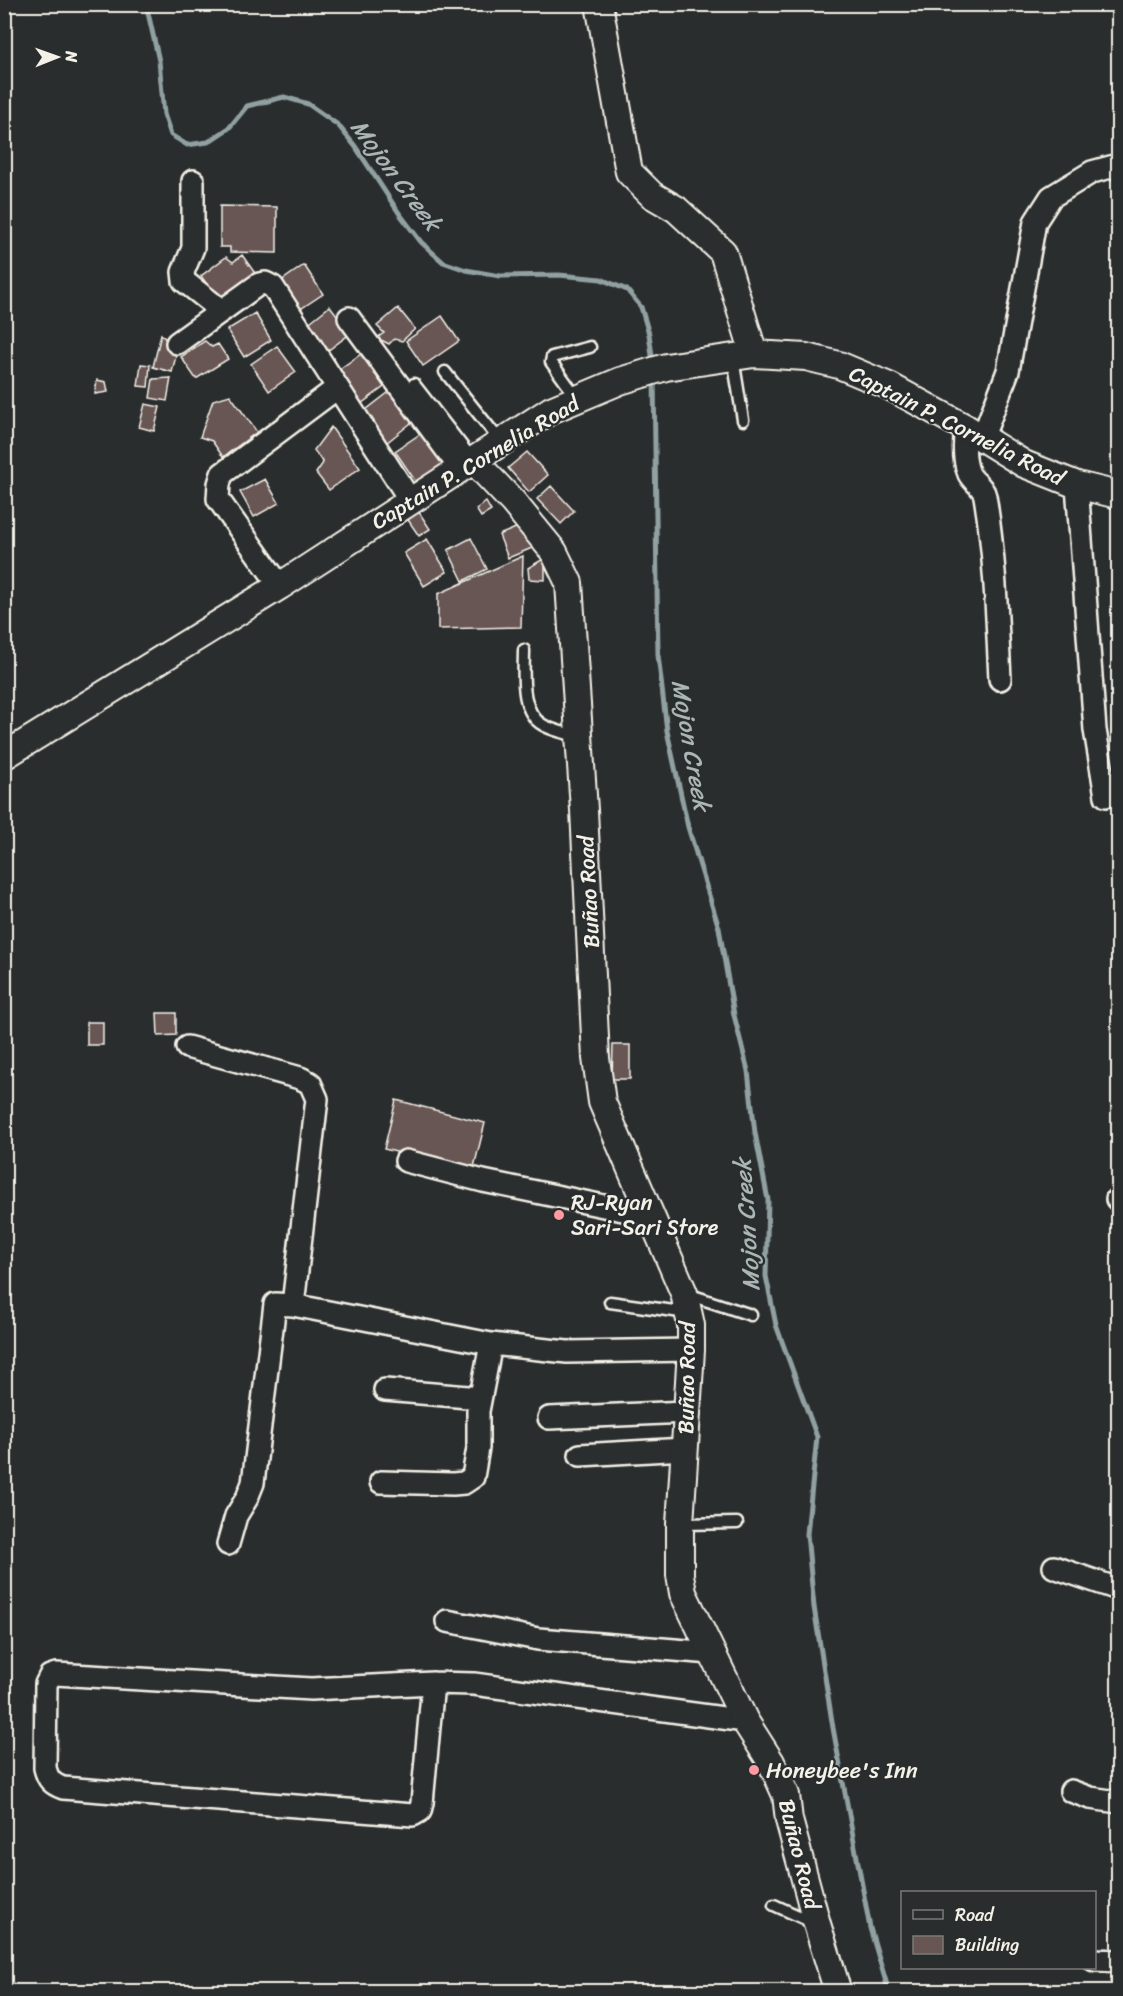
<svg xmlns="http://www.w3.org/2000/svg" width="1123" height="1996" font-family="Sriracha,sans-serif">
	<rect width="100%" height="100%" fill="#2a2d2e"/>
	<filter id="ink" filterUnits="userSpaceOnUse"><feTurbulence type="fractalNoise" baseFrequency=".0167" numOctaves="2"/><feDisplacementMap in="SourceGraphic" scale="12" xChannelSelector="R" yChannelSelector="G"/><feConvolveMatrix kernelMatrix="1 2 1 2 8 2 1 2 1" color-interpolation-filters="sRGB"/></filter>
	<g filter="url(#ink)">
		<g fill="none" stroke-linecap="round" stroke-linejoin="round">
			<!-- stream -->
			<path stroke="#91a1a2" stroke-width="5" d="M146,4L159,61L164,114L171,135L187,145L208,142L229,128L247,106L284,97L308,104L338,125L355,146L399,213L421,242L443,262L466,270L500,276L559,275L601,279L627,290L641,307L649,334L653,363
				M654,378L658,655L667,731L688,827L719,928L734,1015L748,1071L755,1133L768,1200L766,1276L776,1325L817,1437L807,1534L814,1607L833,1728L870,1928L889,1992"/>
		</g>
		<!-- building -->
		<path fill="#685654" stroke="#f4f1e8" stroke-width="1.5" d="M220,206L277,207V253L230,252V247H220Z
			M242,255L257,276L220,303L201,276L226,257L233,262Z
			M304,265L323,294L296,312L277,284Z
			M330,306L351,333L322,355L301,329Z
			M398,308L415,329L402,341L394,339L389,344L377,338L384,333L377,326Z
			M255,313L271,340L244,357L227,330Z
			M442,316L459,341L423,366L406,341Z
			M161,334L177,352L172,372L153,367Z
			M205,341L212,347L218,344L228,359L196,379L181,357Z
			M277,346L296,372L269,391L251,364Z
			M361,354L384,387L358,406L334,373Z
			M141,364L150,365L148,387L138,386Z
			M171,378L167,401L150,398L153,379Z
			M97,380L106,382L108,392L95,394Z
			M393,389L416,419L385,444L362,413Z
			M230,395L257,432L223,457L212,441L200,437L213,400Z
			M145,404L160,407L154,431L139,427Z
			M331,427L360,468L329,490L316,473L323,463L314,450Z
			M426,430L447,462L416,482L395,451Z
			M527,452L548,475L529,492L508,468Z
			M265,479L279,503L254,517L240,492Z
			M551,486L574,511L561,524L537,499Z
			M486,502L491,511L481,517L476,509Z
			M415,506L430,529L419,536L404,514Z
			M523,525L532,548L508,558L499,535Z
			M471,538L487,569L463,581L448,550Z
			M427,539L447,572L424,586L404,553Z
			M523,556L521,627L438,629V594Z
			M545,558V580L529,579L528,568Z
			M157,1013H176V1035L158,1036Z
			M87,1022H103V1045H87Z
			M613,1045H630V1079H612Z
			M396,1100L485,1123L473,1171L384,1149Z"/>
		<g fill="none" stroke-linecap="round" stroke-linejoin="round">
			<defs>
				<path id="service" d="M733,358L743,420
					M445,372L501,442
					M414,384L473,460
					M577,398L551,362L552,357L590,347
					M524,650C524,673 519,711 543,725C553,731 567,733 579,737
					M687,1294L751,1315
					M610,1302L688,1313
					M681,1524L737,1523
					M774,1905L814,1923"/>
				<path id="minor" d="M193,181V248L183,272L184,281L222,311
					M349,318L460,468
					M177,343L259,284L265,283L273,287L410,500
					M966,428C964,442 963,460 969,474C973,482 983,486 985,496C995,556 997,618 1000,679
					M982,439L1008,371L1035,222L1051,197L1092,172L1118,165
					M1077,485L1095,730L1106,796
					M280,586L218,499L219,484L222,474L337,388
					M187,1047L300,1078L310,1083L317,1099L293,1305
					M406,1161L483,1181L652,1216
					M1117,1199H1118
					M385,1390L480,1398
					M549,1418L687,1412
					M580,1455L685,1449
					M381,1482L453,1484L464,1483L473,1477L478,1448V1411L491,1344
					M228,1544L236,1516L247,1498L253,1483L275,1304L293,1305L491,1344L567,1352L691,1350
					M1054,1567L1118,1589
					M447,1621L538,1639L712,1653
					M433,1683L422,1803L420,1811L413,1815L63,1788C52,1784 48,1780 45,1768L46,1684L50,1676L56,1674L311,1689L433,1683L474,1684L745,1721
					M1071,1791L1090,1798L1118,1802
					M1094,1960L1118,1961"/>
				<path id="tertiary" d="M599,4L629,172L652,195L676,209L723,252L754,354
					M473,460L513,502L554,552L569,583L584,810L596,1058L602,1102L684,1293L691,1325V1350L680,1524V1575L683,1593L745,1721L771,1762L786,1795L789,1820L817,1924L838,1992
					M4,756L280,586L551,410L620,381L666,367L754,354L806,357L839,365L889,386L966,428L1024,464L1077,485L1118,495"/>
			</defs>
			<!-- service casing -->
			<use href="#service" stroke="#f4f1e8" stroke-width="15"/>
			<!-- minor casing -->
			<use href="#minor" stroke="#f4f1e8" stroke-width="26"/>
			<!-- tertiary casing -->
			<use href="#tertiary" stroke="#f4f1e8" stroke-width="30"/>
			<!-- service -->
			<use href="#service" stroke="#2a2d2e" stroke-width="10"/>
			<!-- minor -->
			<use href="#minor" stroke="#2a2d2e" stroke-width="21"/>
			<!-- tertiary -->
			<use href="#tertiary" stroke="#2a2d2e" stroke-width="26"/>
		</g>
	</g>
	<!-- markers -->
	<g fill="#ff9aa2" stroke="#2a2d2e" stroke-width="2">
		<circle cx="559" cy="1215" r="6"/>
		<circle cx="754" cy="1770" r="6"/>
	</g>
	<g text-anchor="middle" stroke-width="4.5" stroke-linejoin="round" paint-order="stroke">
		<!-- street labels -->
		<g font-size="22" fill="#f4f1e8" stroke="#2a2d2e">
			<text transform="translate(957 425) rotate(27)" y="8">Captain P. Cornelia Road</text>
			<text transform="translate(475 462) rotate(-31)" y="8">Captain P. Cornelia Road</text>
			<text transform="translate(588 892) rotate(-93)" y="8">Buñao Road</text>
			<text transform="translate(686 1378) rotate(-89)" y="8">Buñao Road</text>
			<text transform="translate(800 1854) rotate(76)" y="8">Buñao Road</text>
		</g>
		<!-- poi labels -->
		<g font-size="22" fill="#f4f1e8" stroke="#2a2d2e" text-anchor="start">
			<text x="571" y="1210">RJ-Ryan<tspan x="571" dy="25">Sari-Sari Store</tspan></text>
			<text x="766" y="1778">Honeybee's Inn</text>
		</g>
		<!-- water labels -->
		<g font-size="24" font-style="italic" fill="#aab5b4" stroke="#2a2d2e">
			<text transform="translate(396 175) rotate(53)" y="8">Mojon Creek</text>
			<text transform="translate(691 745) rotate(80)" y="8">Mojon Creek</text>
			<text transform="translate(747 1225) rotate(-94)" y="8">Mojon Creek</text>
		</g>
	</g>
	<!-- margin -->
	<rect width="1123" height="1996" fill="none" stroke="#2a2d2e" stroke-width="24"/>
	<rect x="12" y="12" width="1099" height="1972" fill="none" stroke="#f4f1e8" stroke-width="2" filter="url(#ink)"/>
	<!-- legend -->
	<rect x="901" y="1891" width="195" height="78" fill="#2a2d2e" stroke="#7b7b78" stroke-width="1.5"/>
	<rect x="913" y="1910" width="30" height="9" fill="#2a2d2e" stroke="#7b7b78" stroke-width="1.5"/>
	<text x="955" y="1921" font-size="18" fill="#f4f1e8">Road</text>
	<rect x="913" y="1936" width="30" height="18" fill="#685654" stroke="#7b7b78" stroke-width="1.5"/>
	<text x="955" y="1951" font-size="18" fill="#f4f1e8">Building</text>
	<!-- north arrow -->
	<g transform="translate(57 57) rotate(89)" stroke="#2a2d2e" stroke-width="4.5" paint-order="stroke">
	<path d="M0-4.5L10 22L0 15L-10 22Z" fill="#f4f1e8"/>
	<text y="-9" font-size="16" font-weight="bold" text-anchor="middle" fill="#f4f1e8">N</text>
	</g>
</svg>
